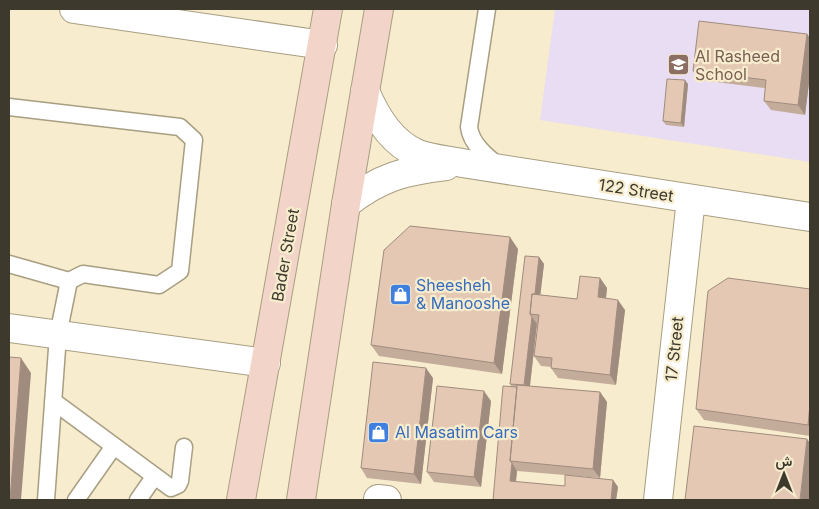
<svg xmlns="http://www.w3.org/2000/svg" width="819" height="509" font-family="Inter,Vazirmatn,sans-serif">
	<rect width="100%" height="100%" fill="#f7eccd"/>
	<!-- education -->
	<path fill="#e8ddf2" d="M555,9H810V162L540,120Z"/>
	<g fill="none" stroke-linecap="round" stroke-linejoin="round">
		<defs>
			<path id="service" d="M487,9L469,127C471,144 487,157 500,167
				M9,107L180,127L194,140L180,271L159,285L83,274L69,281L58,335L46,500
				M9,264L69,281
				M53,401L171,488L178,485L180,481L184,447
				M76,500L114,446
				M138,500L154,477"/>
			<path id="minor" d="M74,9L323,45
				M365,91C375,115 391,142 416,153C430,159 448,160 462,163L810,217
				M346,204C380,177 404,171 446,166
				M9,328L266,363
				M378,499L387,500
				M658,500L691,199"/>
			<path id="secondary" d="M241,500L328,9
				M301,500L346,204L379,9"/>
		</defs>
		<!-- service casing -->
		<use href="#service" stroke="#a89e82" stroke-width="19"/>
		<!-- minor casing -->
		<use href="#minor" stroke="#a89e82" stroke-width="30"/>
		<!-- secondary casing -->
		<use href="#secondary" stroke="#a89e82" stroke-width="30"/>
		<!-- service -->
		<use href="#service" stroke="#fff" stroke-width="16"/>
		<!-- minor -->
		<use href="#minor" stroke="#fff" stroke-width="28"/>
		<!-- secondary -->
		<use href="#secondary" stroke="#f3d4c8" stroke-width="28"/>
	</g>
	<!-- wall -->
	<path fill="#c4ac9b" d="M807,34L810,38V75L805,115L771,110L764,101L765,88L700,80L693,71Z
		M688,84L684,127L666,125L663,121Z
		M518,249L502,374L379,356L371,345Z
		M539,257L544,264L540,295L577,299L600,278L607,288L606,298L625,310L616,385L558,378L551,368L552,367L541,366L534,356L538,324H537L530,386L600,392L607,402L600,478L517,471L516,482L565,486L613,480L618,487L616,500H493L512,387L510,384Z
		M810,289V436L704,420L696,409Z
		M433,378L421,484L367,478L361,468Z
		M491,401L481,487L434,482L427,472Z"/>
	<!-- shaded-wall -->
	<path fill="#a08c7e" d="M807,34L810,38V75L805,115L798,105Z
		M685,80L688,84L684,127L681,123Z
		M510,237L518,249L502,374L494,363Z
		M539,257L544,264L538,315L532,314Z
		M600,278L607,288L605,307L598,297Z
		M618,300L625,310L616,385L610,375Z
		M532,317L537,324L529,393L524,386Z
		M21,358L31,373L21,500H10Z
		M426,368L433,378L421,484L414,474Z
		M484,391L491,401L481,487L474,477Z
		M600,392L607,402L600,478L593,469Z
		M810,404V428L808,425Z
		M807,439L810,443V500H800Z
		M512,463L517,471L515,488L510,481Z
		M613,480L618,487L616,500H611Z"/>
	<!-- building -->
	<path fill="#e4c8b4" stroke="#a08c7e" d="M699,21L807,34L798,105L764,101L766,80L693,71Z
		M667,79L685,80L681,123L663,121Z
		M410,226L510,237L494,363L371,345L384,250Z
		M525,256L539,257L535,294H532L530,314L532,317L524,385L510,384Z
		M580,276L600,278L598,297L618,300L610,375L551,368L552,358L534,356L539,315L530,314L532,294L577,299Z
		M728,278L810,289V404L808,425L696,409L708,291Z
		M9,357L21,358L10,500H9Z
		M373,362L426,368L414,474L361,468Z
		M517,385L600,392L593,469L510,461Z
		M437,386L484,391L474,477L427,472Z
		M503,386L517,387L510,461L512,463L510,481L565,486V475L613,480L611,500H493Z
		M694,426L807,439L800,500H685Z"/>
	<!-- icons -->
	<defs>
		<symbol id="school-square" viewBox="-11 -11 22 22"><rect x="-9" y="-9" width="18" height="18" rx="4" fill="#8d6e63" stroke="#f7eccd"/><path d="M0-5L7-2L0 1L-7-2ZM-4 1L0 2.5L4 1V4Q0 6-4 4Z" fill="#fff"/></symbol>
		<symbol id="shop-square" viewBox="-11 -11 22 22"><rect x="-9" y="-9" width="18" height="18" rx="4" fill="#3f7fe0" stroke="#f7eccd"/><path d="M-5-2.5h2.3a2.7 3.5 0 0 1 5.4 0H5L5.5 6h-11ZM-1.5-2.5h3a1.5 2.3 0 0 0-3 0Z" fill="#fff"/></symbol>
	</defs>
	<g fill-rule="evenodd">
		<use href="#school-square" x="666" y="52" width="25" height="25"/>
		<use href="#shop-square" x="388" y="282" width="25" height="25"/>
		<use href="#shop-square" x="366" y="420" width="25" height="25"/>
	</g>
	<g text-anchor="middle" stroke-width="4.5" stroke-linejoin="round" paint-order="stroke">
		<!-- education labels -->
		<g font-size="16" fill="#785e54" stroke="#f7eccd" text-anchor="start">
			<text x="695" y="62">Al Rasheed<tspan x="695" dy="18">School</tspan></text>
		</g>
		<!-- street labels -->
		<g font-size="16" fill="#3d392d" stroke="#f7eccd">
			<text transform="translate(636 190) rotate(9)" y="6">122 Street</text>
			<text transform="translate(285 255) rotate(-80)" y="6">Bader Street</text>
			<text transform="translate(674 349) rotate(-84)" y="6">17 Street</text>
		</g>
		<!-- shop labels -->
		<g font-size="16" fill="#366cbe" stroke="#f7eccd" text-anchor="start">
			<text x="416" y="291">Sheesheh<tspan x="416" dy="18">&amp; Manooshe</tspan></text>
			<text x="395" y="438">Al Masatim Cars</text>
		</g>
	</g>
	<!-- border -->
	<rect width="819" height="509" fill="none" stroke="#3d392d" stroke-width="20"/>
	<!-- north arrow -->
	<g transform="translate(784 474)" stroke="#f7eccd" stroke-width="4" paint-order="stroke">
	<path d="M0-4L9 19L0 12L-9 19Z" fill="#3d392d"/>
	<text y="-8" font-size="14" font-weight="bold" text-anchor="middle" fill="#3d392d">ش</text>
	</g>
</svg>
